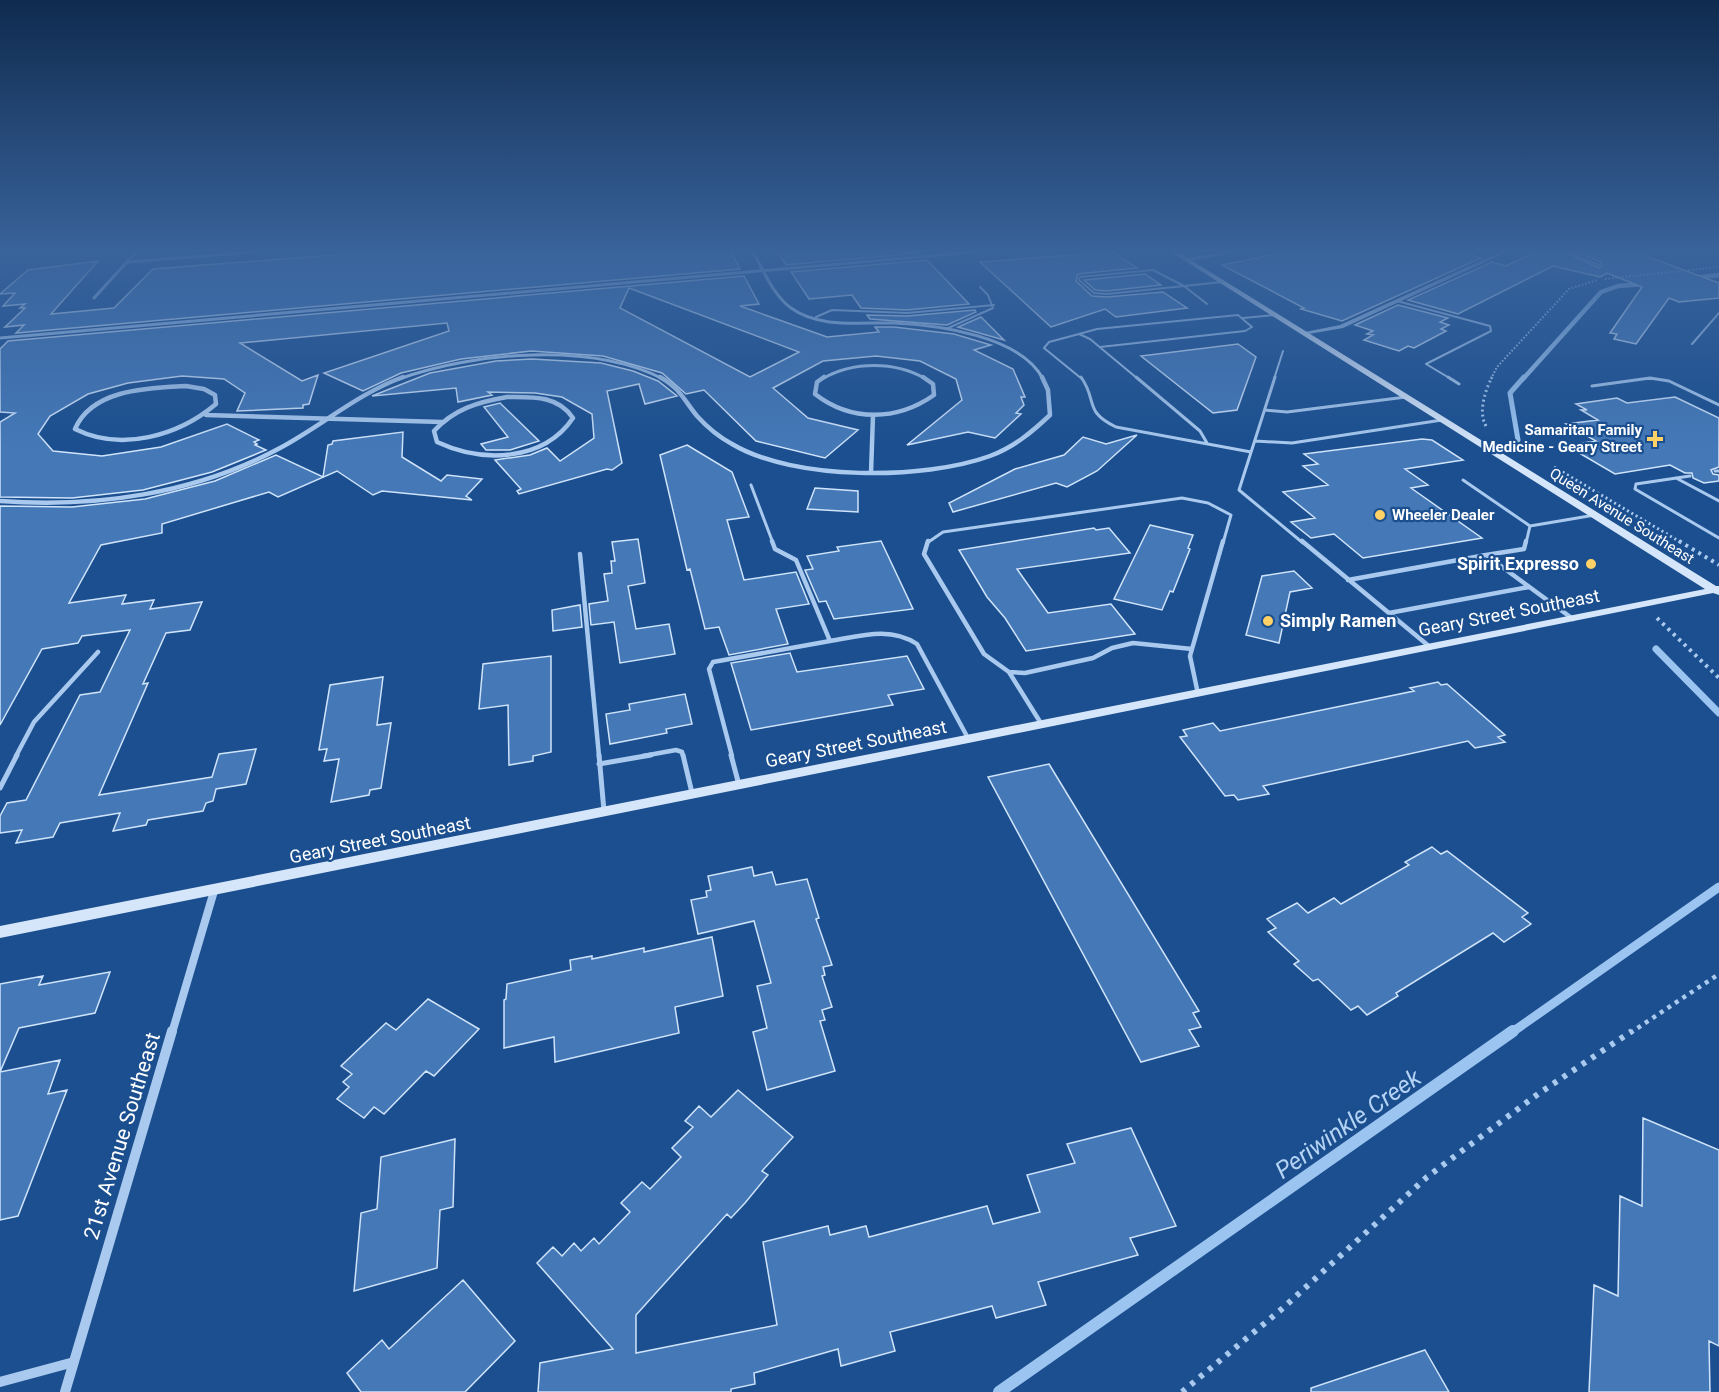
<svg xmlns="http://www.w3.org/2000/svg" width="1719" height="1392" font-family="Roboto,sans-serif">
	<rect width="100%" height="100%" fill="#1b4f8f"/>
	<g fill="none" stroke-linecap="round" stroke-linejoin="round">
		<!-- stream-far4 -->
		<path stroke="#9cc4f0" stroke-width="4.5" d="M1694,278L1719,275
			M1523,379L1601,292L1618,286L1643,284"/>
		<!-- stream-far3 -->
		<path stroke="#9cc4f0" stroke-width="5" d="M1518,440L1510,393L1524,377"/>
		<!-- stream-far2 -->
		<path stroke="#9cc4f0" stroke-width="7" d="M1656,649L1719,713"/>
		<!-- stream-far1 -->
		<path stroke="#9cc4f0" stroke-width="9" d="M1511,1033L1719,887"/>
		<!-- stream -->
		<path stroke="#9cc4f0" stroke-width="12" d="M999,1392L1513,1031"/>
	</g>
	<!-- building -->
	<path fill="#4478b7" stroke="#cfe3fa" stroke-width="1.5" fill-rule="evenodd" d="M373,252H731L740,269L16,333L24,325L5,327L25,308H20L25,304L3,306L15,293L0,294L28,270L98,261L51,314L114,308L153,269Z
		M777,252H919L920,253L786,265Z
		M1113,252L1137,268L1078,274L1076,281L1092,296L1107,297L1163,292L1187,308L1116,317L1105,309L1051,327L980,262Z
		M1287,252H1460L1481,258L1342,321L1301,309L1304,308L1222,265Z
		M1530,252H1564L1599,268L1602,266L1601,262L1576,252H1635L1719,283V298L1679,302L1669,298L1636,344L1614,339L1617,334L1610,333L1642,287L1607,273L1600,277L1553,266L1458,314L1408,300L1492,262L1506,266L1529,255Z
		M927,260L969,304L907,310L861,308L852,295L809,299L791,272Z
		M1145,274L1161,285L1107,291L1095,290L1084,280Z
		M744,276L759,304L740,306L827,337L879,332L875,327H894L954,334L991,345L974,350L1013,369L1025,397H1021L1024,405L1016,413L1021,414L995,438L968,432L907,445L962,400L956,379L920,361L876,356L823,361L773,388L808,418L858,430L825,458L756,441L704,390L686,394L662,373L603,356L531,351L461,359L401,373L363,391L324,373L449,331L447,323L240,343L302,381L318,375L309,404L303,405V408L237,411L245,393L224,379L182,376L128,383L88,394L50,416L38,434L53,451L102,456L161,447L227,424L259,440L254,442L257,444L255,445L266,450L212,472L143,490L72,498L0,497V422L15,413L0,412V349L8,341ZM629,288L799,352L750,377L620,308Z
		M1398,305L1448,318L1440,322L1449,325L1441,329L1446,331L1414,348L1408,346L1399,351L1364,340L1373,335L1367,334L1373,331L1355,325Z
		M975,310L976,312L947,325L870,319L867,315L907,316Z
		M981,317L1004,340L958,327Z
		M1238,344L1256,357L1237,410L1213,413L1141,356Z
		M532,359L601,363L633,371L658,381L677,396L645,404L639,384L607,391L622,463L612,470L607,469L519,494L517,491L521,489L495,460L530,455L547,448L560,461L594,438L592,414L562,397L535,393L488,392L492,395L458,402L456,388L372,396L430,373L496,361Z
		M1675,397L1719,418V467L1711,470L1713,474L1719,475V481L1704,483L1693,478L1692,473H1685L1670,465L1615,474L1574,450L1584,449L1576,444L1596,441L1566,424L1598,420L1581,410H1587L1576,404L1617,398L1627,403Z
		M500,403L539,441L510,450H486L481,444L508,437L484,407Z
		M403,432L402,457L441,481L447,475L482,479L466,496L472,500L382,491L373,495L337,471L278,497L269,492L162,524V533L101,545L69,603L126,595L122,604L154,600L150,609L202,602L190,630L166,633L143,684L148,683L99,795L212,777L219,754L256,749L246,784L216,789L213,801L206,803L203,811L148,820L146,825L113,831L120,813L60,823L53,837L16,843L22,830L0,833V816L7,803L26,800L80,695L100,692L130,630L82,636L78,643L42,649L0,725V506L72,507L145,499L215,481L276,455L323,477L328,445L332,444L333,441Z
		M1137,435L1097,471L1067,487L1056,483L953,512L949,503L1015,469L1064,455L1083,437L1106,444Z
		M1422,439L1432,440L1463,460L1405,469L1428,485L1411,488L1482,538L1363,558L1334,534L1311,538L1291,522L1315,518L1283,492L1328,485L1303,466L1318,464L1304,454Z
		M687,445L732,472L749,517L727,520L744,580L796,572L809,604L776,609L788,644L729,655L719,627L705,629L690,569L687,570L660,455Z
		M815,488L858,491V512L807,509Z
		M1150,525L1193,535L1188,548L1190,549L1173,592L1170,591L1162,610L1114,599Z
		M1094,528L1096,530L1109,528L1130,553L1017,569L1048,613L1111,604L1135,634L1026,651L1005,618L987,597L959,550Z
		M638,539L645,583L628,586L636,629L669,624L675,654L620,663L614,622L591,625L589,604L608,601L604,574L612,573L611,561H615L612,542Z
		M881,541L913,609L834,619L826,601L819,602L805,570L813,569L807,556L839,551L837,547Z
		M1294,571L1312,588L1290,592L1279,643L1246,635L1262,576Z
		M580,605L582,627L553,631L552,610Z
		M790,653L797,672L907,656L924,689L888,695L893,705L751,730L731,663Z
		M551,656V752L533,756V761L509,765L508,705L479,709L483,664Z
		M383,677L377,725L391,723L381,788L370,790L369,795L331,802L339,759L324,761L327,749L319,750L330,685Z
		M1438,682L1441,685L1447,684L1505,735L1498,737L1505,742L1475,748L1468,741L1263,786L1269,794L1238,800L1234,795L1225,796L1180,737L1187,736L1183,730L1213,723L1220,731L1414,691L1410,688Z
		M685,694L692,724L666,729L667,733L610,744L606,714L630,710L629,704Z
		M1049,764L1199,1011L1193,1013L1201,1027L1189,1030L1199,1046L1141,1062L988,777Z
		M1432,847L1441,854L1447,851L1528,913L1522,917L1531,924L1504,942L1493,933L1396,993L1398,996L1367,1015L1358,1006L1351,1010L1318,979L1313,981L1294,964L1299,961L1268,932L1276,928L1267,919L1297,903L1308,913L1334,898L1341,904L1409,865L1405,862Z
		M752,867L754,876L772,872L776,885L807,879L819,918L816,919L832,965L823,967L825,975L822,976L832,1007L822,1010L825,1020L820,1021L835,1071L767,1090L753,1032L767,1028L757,986L771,983L754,921L698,934L691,900L707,897L706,891L711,890L708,876Z
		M712,937L723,996L675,1007L679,1033L555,1062L554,1037L504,1048V1000L506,999L507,984L571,970L570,960L592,956V959L644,948V952Z
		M110,972L95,1013L19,1028L0,1072L60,1060L48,1094L67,1090L18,1216L0,1220V984L43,976L39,985Z
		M428,999L479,1029L434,1076L426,1071L384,1114L374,1107L364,1118L337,1099L349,1087L343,1082L352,1074L341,1066L386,1023L396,1030Z
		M738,1090L793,1137L762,1171L768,1175L745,1203L731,1218L727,1214L636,1315V1353L777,1325L763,1242L828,1226L830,1235L866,1226L869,1237L987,1206L993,1224L1040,1212L1027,1175L1075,1163L1067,1144L1131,1128L1176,1226L1130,1238L1138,1255L1038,1282L1046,1305L996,1318L992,1306L890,1332L895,1351L841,1366L838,1349L754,1373L755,1384L731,1389V1392H538L540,1363L613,1349L537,1263L553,1247L562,1256L574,1243L581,1251L594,1238L599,1244L630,1212L621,1203L642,1182L650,1189L681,1157L672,1148L693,1127L685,1121L699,1106L711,1117Z
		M1643,1118L1719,1150V1346L1709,1341L1710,1392H1589L1594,1285L1618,1296L1620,1196L1642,1206Z
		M455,1139L453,1207L440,1210L437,1268L354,1291L361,1213L377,1209L381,1157Z
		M463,1280L515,1341L465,1392H361L347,1373L382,1340L389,1349Z
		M1425,1350L1449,1392H1311V1388Z"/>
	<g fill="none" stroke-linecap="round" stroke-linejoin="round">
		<!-- path-far4 -->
		<path stroke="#a9c9ee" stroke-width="2" stroke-dasharray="1.5 2" stroke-linecap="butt" d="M1605,279L1719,267
			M1491,379L1497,367L1569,289L1597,280"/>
		<!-- path-far3 -->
		<path stroke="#a9c9ee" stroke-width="3" stroke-dasharray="2 3" stroke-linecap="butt" d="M1486,426C1478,412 1485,391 1492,377
			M1554,467L1682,543"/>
		<!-- path-far2 -->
		<path stroke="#a9c9ee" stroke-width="4" stroke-dasharray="3 4.5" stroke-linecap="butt" d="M1679,541L1719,565
			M1657,618L1719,678"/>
		<!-- path-far1 -->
		<path stroke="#a9c9ee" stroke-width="4.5" stroke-dasharray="4 5" stroke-linecap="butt" d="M1630,1033L1719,974"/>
		<!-- path -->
		<path stroke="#a9c9ee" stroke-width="6" stroke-dasharray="4.5 7" stroke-linecap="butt" d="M1182,1392L1283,1308L1427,1177L1538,1094L1632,1031"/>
		<!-- service-far3 -->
		<path stroke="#a9c9ee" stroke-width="2" d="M1567,252L1599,265
			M1153,270L1184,286L1107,294L1094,293L1079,280L1080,277Z
			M1184,286L1207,304
			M1184,286L1222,282
			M1397,301L1490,326L1491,331L1426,364L1451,379
			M816,317L832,310L907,313L994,305
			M1243,318L1274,315
			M946,329L993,308L988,295L980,287
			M1079,334L1097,329L1238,315L1252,327L1245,331L1100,347
			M1692,344L1719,313
			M1082,379L1044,348L1049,342L1079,334L1090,339L1138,379
			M1274,379L1283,351
			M1643,379H1656"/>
		<!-- service-far2 -->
		<path stroke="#a9c9ee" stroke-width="3" d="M1081,377C1098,401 1083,411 1116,427L1251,452
			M1136,377L1200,431L1207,443
			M1275,377L1239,490L1303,543
			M1448,377L1459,384
			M1592,386L1650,378L1669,381L1719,405
			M1265,410L1287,412L1406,397
			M1255,441L1292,443L1442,420
			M1715,471H1719
			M1690,476L1636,484L1635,489L1719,538
			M1676,478L1719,501
			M1463,480L1530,526
			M751,485L773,543
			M927,543L943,532L1182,498L1208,503L1231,515L1223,543
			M1526,543L1530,526L1595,515"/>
		<!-- service-far1 -->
		<path stroke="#a9c9ee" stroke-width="4.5" d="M772,541L775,549L796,560L830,641C860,636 890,626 917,644L969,740
			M928,541L924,554L984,654L1009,672L1025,673L1093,658L1112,648L1133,643L1192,649
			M1302,541L1430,647
			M1526,541L1524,549L1486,555L1573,619
			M580,554L599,756
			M1348,580L1486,555
			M1389,613L1529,587
			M1192,649L1190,656L1198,694
			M1192,649L1223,541
			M1009,672L1042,725
			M16,756L34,722L98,652
			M643,756L676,750L682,752L683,756
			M732,756L709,669L713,662L830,641"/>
		<!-- service -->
		<path stroke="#a9c9ee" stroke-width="5" d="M599,755L604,811
			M683,755L692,793
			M731,755L739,785
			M599,764L651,755
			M0,788L17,755"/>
		<!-- minor-far3 -->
		<path stroke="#a9c9ee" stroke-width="3" d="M753,252C764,271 773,295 791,308C820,329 861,322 894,323C938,325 1021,336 1043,379
			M1186,260L1230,252
			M127,262L256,252
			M94,298L136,252
			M0,338L975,252
			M399,379C473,352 591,342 663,379
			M822,379C853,361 895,361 926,379"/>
		<!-- minor-far2 -->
		<path stroke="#a9c9ee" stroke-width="4.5" d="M660,377C681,389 683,399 697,416C707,427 719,437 732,444C794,481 924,480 990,456C1014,447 1032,432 1050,415L1048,390L1042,377
			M824,377L817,382L815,394C851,422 897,421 934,395L933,384L923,377
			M186,386L204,389L215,395L216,404C178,436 121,452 75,429C92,389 148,388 186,386Z
			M507,397C532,397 558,395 573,418C543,462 482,463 437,442L434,431C454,409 478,402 507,397Z
			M206,415L442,422
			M871,473L873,415
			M0,501C95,508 195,494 280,448C323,425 357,394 403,377"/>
		<!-- minor-far1 -->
		<path stroke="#a9c9ee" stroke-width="8" d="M172,1033L214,891"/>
		<!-- minor -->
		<path stroke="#a9c9ee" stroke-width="10" d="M0,1382L74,1362
			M65,1392L172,1031"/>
		<!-- tertiary -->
		<path fill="#a9c9ee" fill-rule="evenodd" d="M1500,252H1507L1343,328L1303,335L1300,333L1340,325Z"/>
		<!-- secondary -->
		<path fill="#d6e6fa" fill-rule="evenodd" d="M1171,252H1178L1716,586H1719V595L1713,593L0,938V926L1705,589Z"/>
	</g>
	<!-- sky -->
	<linearGradient id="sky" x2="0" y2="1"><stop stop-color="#0f2b4f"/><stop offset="0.56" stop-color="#39639b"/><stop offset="1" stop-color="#39639b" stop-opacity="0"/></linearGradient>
	<rect width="1719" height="447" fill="url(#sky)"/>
	<!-- markers -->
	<g fill="#ffd166" stroke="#1b4f8f" stroke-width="2">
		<path d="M1652 430h6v6h6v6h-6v6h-6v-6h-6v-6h6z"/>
		<circle cx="1380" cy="515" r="6"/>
		<circle cx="1591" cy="564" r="6"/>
		<circle cx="1268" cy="621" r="6"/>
	</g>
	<g text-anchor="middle" stroke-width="4.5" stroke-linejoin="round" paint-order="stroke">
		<!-- far-poi labels -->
		<g font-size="15" font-weight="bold" fill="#fff" stroke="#1b4f8f" text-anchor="end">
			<text x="1642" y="435">Samaritan Family<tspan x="1642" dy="17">Medicine - Geary Street</tspan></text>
			<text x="1392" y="520" text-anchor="start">Wheeler Dealer</text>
		</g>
		<!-- far-street labels -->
		<g font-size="15" fill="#fff" stroke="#1b4f8f">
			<text transform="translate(1622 516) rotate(32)" y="5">Queen Avenue Southeast</text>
		</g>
		<!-- poi labels -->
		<g font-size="18" font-weight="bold" fill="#fff" stroke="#1b4f8f" text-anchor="end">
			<text x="1579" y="570">Spirit Expresso</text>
			<text x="1280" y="627" text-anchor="start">Simply Ramen</text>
		</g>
		<!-- street labels -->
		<g font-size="18" fill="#fff" stroke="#1b4f8f">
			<text transform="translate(1509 613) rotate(-11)" y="6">Geary Street Southeast</text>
			<text transform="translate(856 744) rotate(-11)" y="6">Geary Street Southeast</text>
			<text transform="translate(380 840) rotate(-11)" y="6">Geary Street Southeast</text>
		</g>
		<!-- near-street labels -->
		<g font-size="21" fill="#fff" stroke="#1b4f8f">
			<text transform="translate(122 1136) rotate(-73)" y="7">21st Avenue Southeast</text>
		</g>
		<!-- near-water labels -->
		<g font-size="24" font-style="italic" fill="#b5d3f5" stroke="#1b4f8f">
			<text transform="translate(1348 1124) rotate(-35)" y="8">Periwinkle Creek</text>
		</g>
	</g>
</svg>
